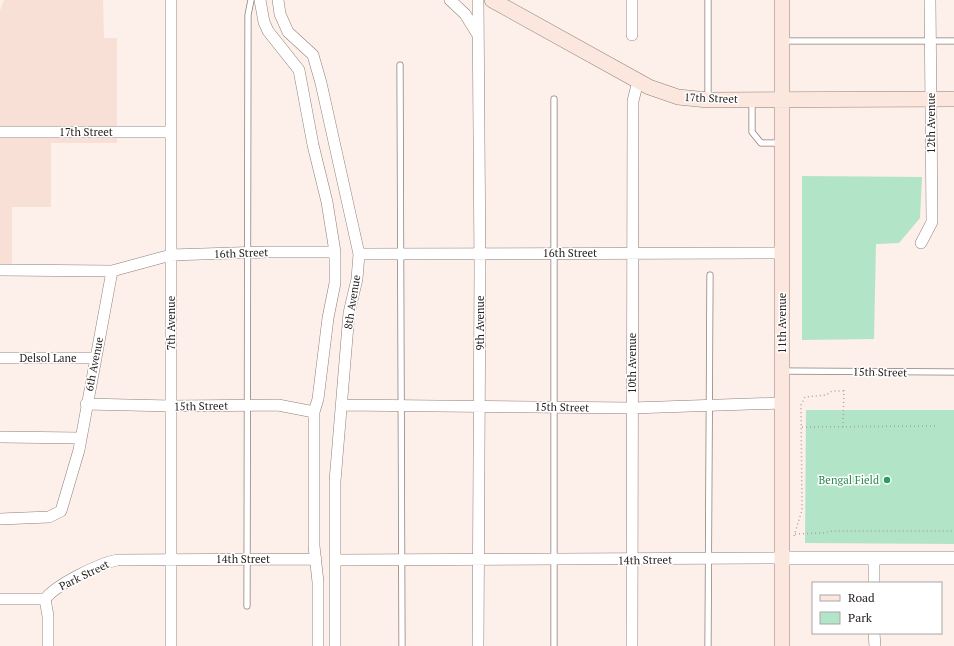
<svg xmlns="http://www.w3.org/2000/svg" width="954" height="646" font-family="'PT Serif',serif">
	<rect width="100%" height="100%" fill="#fdefea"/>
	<!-- built -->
	<path fill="#f9e0d6" d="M4,0H103L104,38H117V143H51V207H12V270H0V11Z"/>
	<!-- green -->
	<path fill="#b2e4c8" d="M802,176L922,177L920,218L899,243L876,244L874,339L802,340Z
		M806,410H954V544L805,543Z"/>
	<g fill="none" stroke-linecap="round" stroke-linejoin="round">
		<defs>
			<path id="service" d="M782,41H954
				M400,65L402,646
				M708,99V0
				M752,101V132L761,143H782
				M782,371L954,372
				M247,606L248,15L251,0
				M554,646V99
				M708,646L710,275"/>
			<path id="minor" d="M260,0L264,22L268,31L299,70L313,145L327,202L335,252V283L328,318L318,399L314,412V546L318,582V646
				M278,0L280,14L288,32L313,55L321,83L359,254L357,279L349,313L335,481V646
				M450,0L465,14L478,35
				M632,0V35
				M0,132H171
				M921,243L932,222L930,0
				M359,254L782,253
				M0,270L112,271L171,255L266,252H335
				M0,358H96
				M86,404L171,406L278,405L314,412
				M341,405L632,408L782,403
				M0,437L80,438
				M0,519L49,517L61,511L79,450L112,271
				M874,558V583
				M336,560L782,558
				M0,599H45C57,584 98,564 117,560L316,559
				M45,599L48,616V646
				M874,633L875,646
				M171,646V0
				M478,646L480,269L478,0
				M632,646L633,101L638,81"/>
			<path id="tertiary" d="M782,558H954"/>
			<path id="secondary" d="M492,0L649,87L678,97L708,100L954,99
				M782,646V0"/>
		</defs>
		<!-- service casing -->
		<use href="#service" stroke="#8e7f7a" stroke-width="7"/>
		<!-- minor casing -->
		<use href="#minor" stroke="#8e7f7a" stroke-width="12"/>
		<!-- tertiary casing -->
		<use href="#tertiary" stroke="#8e7f7a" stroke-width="14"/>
		<!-- secondary casing -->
		<use href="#secondary" stroke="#8e7f7a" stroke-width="16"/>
		<!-- path -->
		<path stroke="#afa4a0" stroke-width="1.5" stroke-dasharray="1 3" stroke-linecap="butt" d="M802,427L936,426
			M843,427L844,387
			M795,534L823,533L832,531H954
			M794,536L802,510L801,405L805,397L826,395L832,391H844"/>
		<!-- service -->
		<use href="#service" stroke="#fff" stroke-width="5.5"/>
		<!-- minor -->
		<use href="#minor" stroke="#fff" stroke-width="11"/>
		<!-- tertiary -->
		<use href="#tertiary" stroke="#fff" stroke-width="13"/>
		<!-- secondary -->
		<use href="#secondary" stroke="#fce7de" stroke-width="15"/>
	</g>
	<!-- markers -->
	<circle fill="#2e9e5b" stroke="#fff" stroke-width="1.5" cx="887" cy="480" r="4"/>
	<g text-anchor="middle" stroke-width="3" stroke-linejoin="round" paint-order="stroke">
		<!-- street labels -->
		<g font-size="11" fill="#28211f" stroke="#fff">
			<text transform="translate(711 98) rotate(2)" y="4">17th Street</text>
			<text transform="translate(931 123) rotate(-90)" y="4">12th Avenue</text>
			<text x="86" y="136">17th Street</text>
			<text transform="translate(241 253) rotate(-2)" y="4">16th Street</text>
			<text x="570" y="257">16th Street</text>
			<text transform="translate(352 302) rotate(-81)" y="4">8th Avenue</text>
			<text transform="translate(171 323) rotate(-90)" y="4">7th Avenue</text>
			<text transform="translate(480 323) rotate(-90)" y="4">9th Avenue</text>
			<text transform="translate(782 323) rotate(-90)" y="4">11th Avenue</text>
			<text x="48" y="362">Delsol Lane</text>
			<text transform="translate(632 363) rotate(-90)" y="4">10th Avenue</text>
			<text transform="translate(94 364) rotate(-79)" y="4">6th Avenue</text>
			<text transform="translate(880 372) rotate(1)" y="4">15th Street</text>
			<text transform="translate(201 406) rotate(-1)" y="4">15th Street</text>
			<text transform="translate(562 407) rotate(1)" y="4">15th Street</text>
			<text x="243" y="563">14th Street</text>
			<text transform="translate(645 560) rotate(-1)" y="4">14th Street</text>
			<text transform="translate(84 575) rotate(-26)" y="4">Park Street</text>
		</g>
		<!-- leisure labels -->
		<g font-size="11" fill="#27864d" stroke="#fff" text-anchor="end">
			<text x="879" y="484">Bengal Field</text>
		</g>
	</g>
	<!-- legend -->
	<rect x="812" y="582" width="130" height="52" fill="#ffffff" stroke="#a9a6a5"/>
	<rect x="820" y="595" width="20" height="6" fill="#fce7de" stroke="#a9a6a5"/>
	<text x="848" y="602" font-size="12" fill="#28211f">Road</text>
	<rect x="820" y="612" width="20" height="12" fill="#b2e4c8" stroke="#a9a6a5"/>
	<text x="848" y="622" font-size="12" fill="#28211f">Park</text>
</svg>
